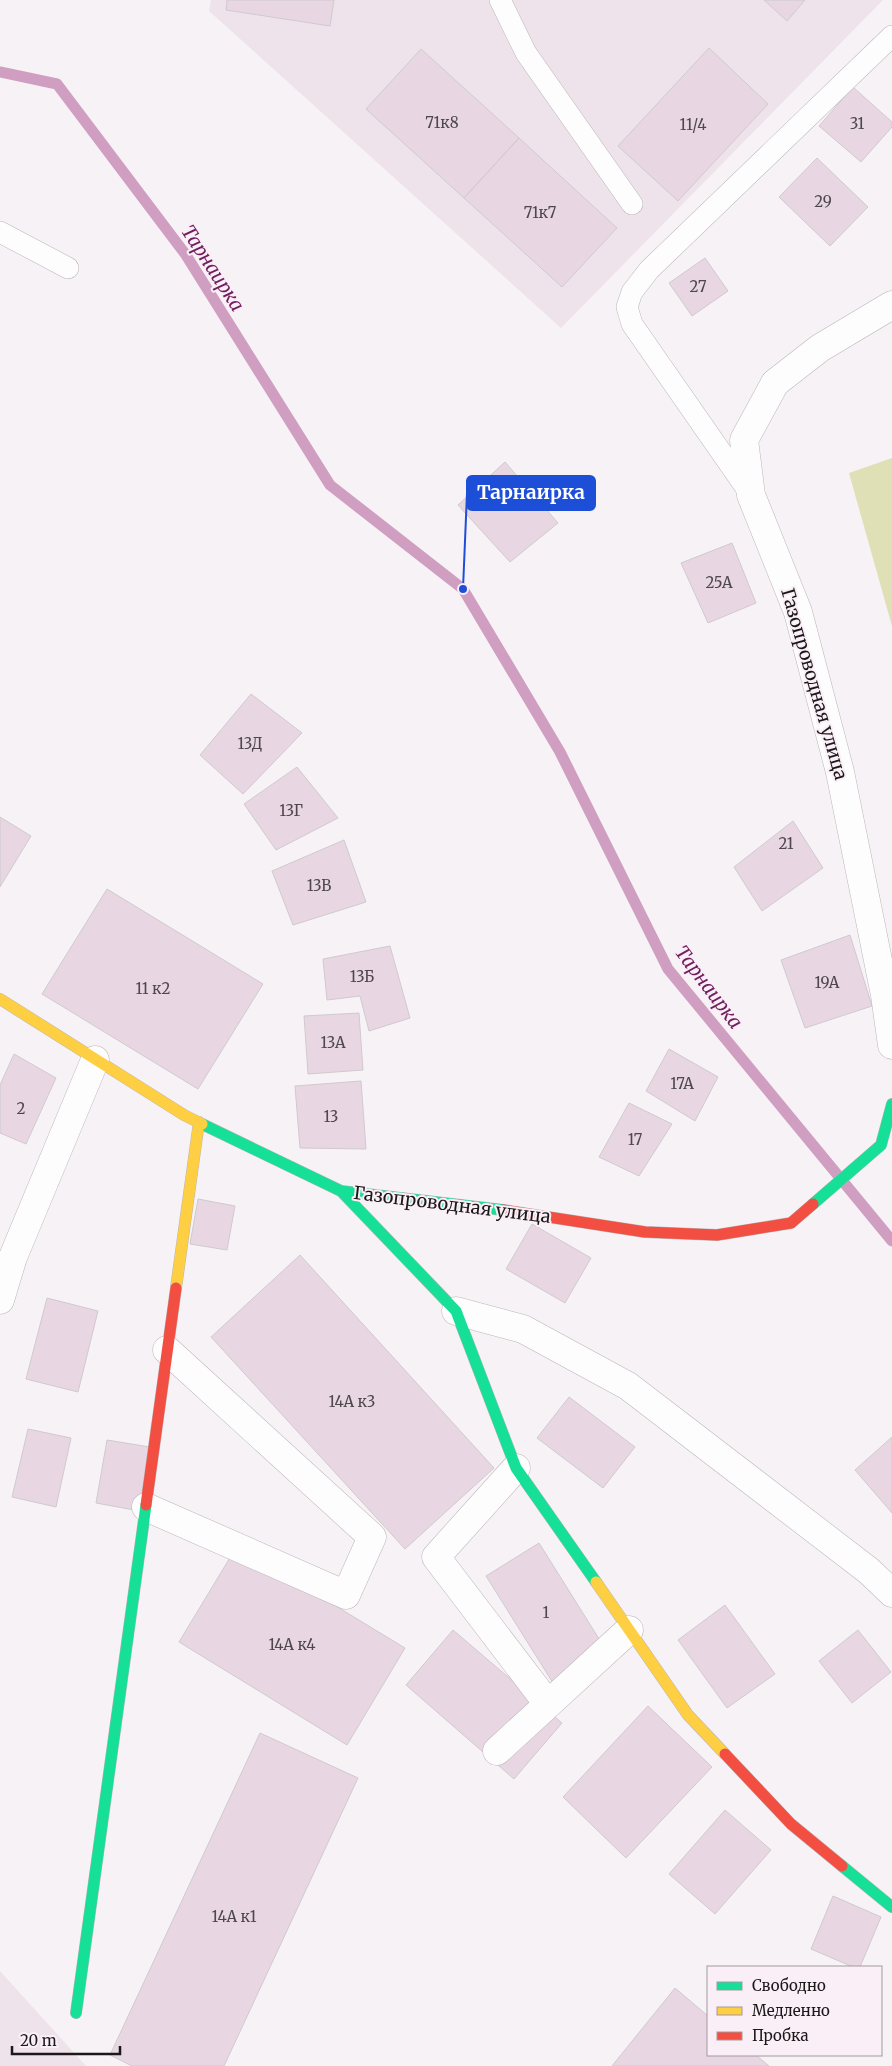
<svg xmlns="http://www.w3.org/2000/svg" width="892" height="2066" font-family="Merriweather,serif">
	<rect width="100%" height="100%" fill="#f7f2f5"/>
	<!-- built -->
	<path fill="#eee3ea" d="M211,0H883L561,328L209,11Z
		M0,1971L86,2066H0Z"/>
	<!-- green -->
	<path fill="#e0e0b7" d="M892,458V626L849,473Z"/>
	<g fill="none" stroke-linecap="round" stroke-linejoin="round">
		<!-- stream -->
		<path stroke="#cf9ec1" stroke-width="11" d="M0,72L57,84L186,255L330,485L463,589L560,752L668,969L892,1241"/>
	</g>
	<!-- building -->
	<path fill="#e8d7e2" stroke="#cfcacd" d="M227,0H334L330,26L226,10Z
		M764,0H805L787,21Z
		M709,48L768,104L678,201L618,146Z
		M421,49L519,138L464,198L366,109Z
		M853,87L892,122V127L861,162L819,126Z
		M519,138L617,228L562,287L464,198Z
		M817,158L868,207L830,246L779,197Z
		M705,258L728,291L692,316L669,283Z
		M505,462L558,523L510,562L458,505Z
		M732,543L756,603L708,623L681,563Z
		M251,694L302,733L243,794L200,755Z
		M297,767L338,818L276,850L244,804Z
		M0,817L31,836L0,887Z
		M793,821L823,868L762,911L734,867Z
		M344,840L366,902L293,925L272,871Z
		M107,889L263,984L198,1089L42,994Z
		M850,935L872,1006L805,1028L781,960Z
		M390,946L410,1018L369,1031L360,996L327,1000L323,959Z
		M359,1013L363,1070L308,1074L304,1016Z
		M669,1049L718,1077L695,1121L646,1091Z
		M14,1054L56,1078L26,1144L0,1133V1085Z
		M361,1081L366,1149L300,1148L295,1086Z
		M629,1103L672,1124L639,1176L599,1157Z
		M198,1199L235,1206L227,1250L190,1244Z
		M532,1224L591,1258L565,1303L506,1269Z
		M300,1255L494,1468L405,1549L211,1337Z
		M47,1298L98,1311L78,1392L26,1379Z
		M569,1397L635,1447L603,1488L537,1438Z
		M28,1429L71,1438L56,1507L12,1497Z
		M892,1437V1513L855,1470Z
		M107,1440L156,1448L145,1512L96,1503Z
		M539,1543L606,1650L553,1683L486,1576Z
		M237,1546L405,1648L347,1745L179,1642Z
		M725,1605L775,1674L727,1708L678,1640Z
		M453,1630L562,1723L514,1779L406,1685Z
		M858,1630L891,1672L852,1703L819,1661Z
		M648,1706L712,1767L626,1858L563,1797Z
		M260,1733L358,1778L224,2066H132L110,2055Z
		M725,1810L771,1850L715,1914L669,1874Z
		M833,1896L881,1917L860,1967H853L811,1949Z
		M675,1988L708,2016V2055H756L769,2066H612Z"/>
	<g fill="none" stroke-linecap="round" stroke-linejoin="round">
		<defs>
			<path id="lane" d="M500,0L526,53L632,204
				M0,232L68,268
				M751,495L632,324L627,307L632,292L649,270L892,36"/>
			<path id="street" d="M892,305L820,348L775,383L744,440L751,495L798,612L840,772L885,995L892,1045
				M0,1300L13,1257L95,1060
				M456,1311L523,1329L628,1386L869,1571L892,1593
				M516,1468L436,1557L548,1704
				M146,1507L346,1595L372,1537L167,1350
				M497,1751L629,1630"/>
			<path id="fast" d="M202,1124L341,1191L503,1210
				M341,1191L456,1311L516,1468L596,1582
				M813,1204L881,1145L892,1104
				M842,1866L892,1907
				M76,2013L146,1505"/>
			<path id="slow" d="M0,999L184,1115L202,1124
				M176,1288L199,1122
				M596,1582L688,1715L725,1754"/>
			<path id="jam" d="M503,1210L645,1232L717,1235L791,1223L813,1204
				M146,1505L176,1288
				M725,1754L791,1824L842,1866"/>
		</defs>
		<!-- lane casing -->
		<use href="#lane" stroke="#bab6b8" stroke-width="22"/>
		<!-- street casing -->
		<use href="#street" stroke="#bab6b8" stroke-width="29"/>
		<!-- fast casing -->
		<use href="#fast" stroke="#bab6b8" stroke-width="12"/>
		<!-- slow casing -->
		<use href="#slow" stroke="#bab6b8" stroke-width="12"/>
		<!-- jam casing -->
		<use href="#jam" stroke="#bab6b8" stroke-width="12"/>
		<!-- lane -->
		<use href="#lane" stroke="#fefdfe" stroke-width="21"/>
		<!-- street -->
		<use href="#street" stroke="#fefdfe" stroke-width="28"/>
		<!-- fast -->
		<use href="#fast" stroke="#16e098" stroke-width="11"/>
		<!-- slow -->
		<use href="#slow" stroke="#ffcf43" stroke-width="11"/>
		<!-- jam -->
		<use href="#jam" stroke="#f24e42" stroke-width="11"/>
	</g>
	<g text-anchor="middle" stroke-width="4" stroke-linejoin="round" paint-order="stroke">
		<!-- number labels -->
		<g font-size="15" fill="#4e484c">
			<text x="442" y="128">71к8</text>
			<text x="857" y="129">31</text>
			<text x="693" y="130">11/4</text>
			<text x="823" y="207">29</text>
			<text x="540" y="218">71к7</text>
			<text x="698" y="292">27</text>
			<text x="719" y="588">25А</text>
			<text x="250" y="749">13Д</text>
			<text x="291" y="816">13Г</text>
			<text x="786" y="849">21</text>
			<text x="319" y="891">13В</text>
			<text x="362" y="982">13Б</text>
			<text x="827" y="988">19А</text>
			<text x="153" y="994">11 к2</text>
			<text x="333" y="1048">13А</text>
			<text x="682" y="1089">17А</text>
			<text x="21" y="1114">2</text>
			<text x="331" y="1122">13</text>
			<text x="635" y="1145">17</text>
			<text x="352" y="1407">14А к3</text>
			<text x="546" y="1618">1</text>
			<text x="292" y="1650">14А к4</text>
			<text x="234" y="1922">14А к1</text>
		</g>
		<!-- street labels -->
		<g font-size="18" fill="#1b181a" stroke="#faeff6">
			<text transform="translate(814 684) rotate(74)" y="6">Газопроводная улица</text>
			<text transform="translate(452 1205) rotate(7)" y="6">Газопроводная улица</text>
		</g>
		<!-- water labels -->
		<g font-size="19" font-style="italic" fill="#6f1e5e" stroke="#faeff6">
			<text transform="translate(213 268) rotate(57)" y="7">Тарнаирка</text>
			<text transform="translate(709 987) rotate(53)" y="7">Тарнаирка</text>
		</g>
	</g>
	<!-- callouts -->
	<path fill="none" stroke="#1d4ed8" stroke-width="2" d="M463 589L467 493"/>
	<circle fill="#1d4ed8" stroke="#faeff6" stroke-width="2" cx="463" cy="589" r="5"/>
	<rect fill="#1d4ed8" stroke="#1d4ed8" stroke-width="2" x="467" y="476" width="128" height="34" rx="5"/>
	<g font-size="19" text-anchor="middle" font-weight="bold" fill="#fff">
		<text x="531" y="499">Тарнаирка</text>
	</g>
	<!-- legend -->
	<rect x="707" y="1966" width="175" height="90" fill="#faeff6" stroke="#a1999e"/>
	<rect x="717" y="1982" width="25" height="8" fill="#16e098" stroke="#a1999e"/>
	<text x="752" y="1991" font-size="15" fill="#1b181a">Свободно</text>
	<rect x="717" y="2007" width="25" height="8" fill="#ffcf43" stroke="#a1999e"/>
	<text x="752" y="2016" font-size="15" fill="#1b181a">Медленно</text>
	<rect x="717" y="2032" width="25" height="8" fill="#f24e42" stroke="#a1999e"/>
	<text x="752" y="2041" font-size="15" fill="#1b181a">Пробка</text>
	<!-- scale -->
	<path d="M12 2046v8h108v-8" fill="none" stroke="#1b181a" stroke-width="2.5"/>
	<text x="20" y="2046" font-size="15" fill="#1b181a" stroke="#faeff6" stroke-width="4" paint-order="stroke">20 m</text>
</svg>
